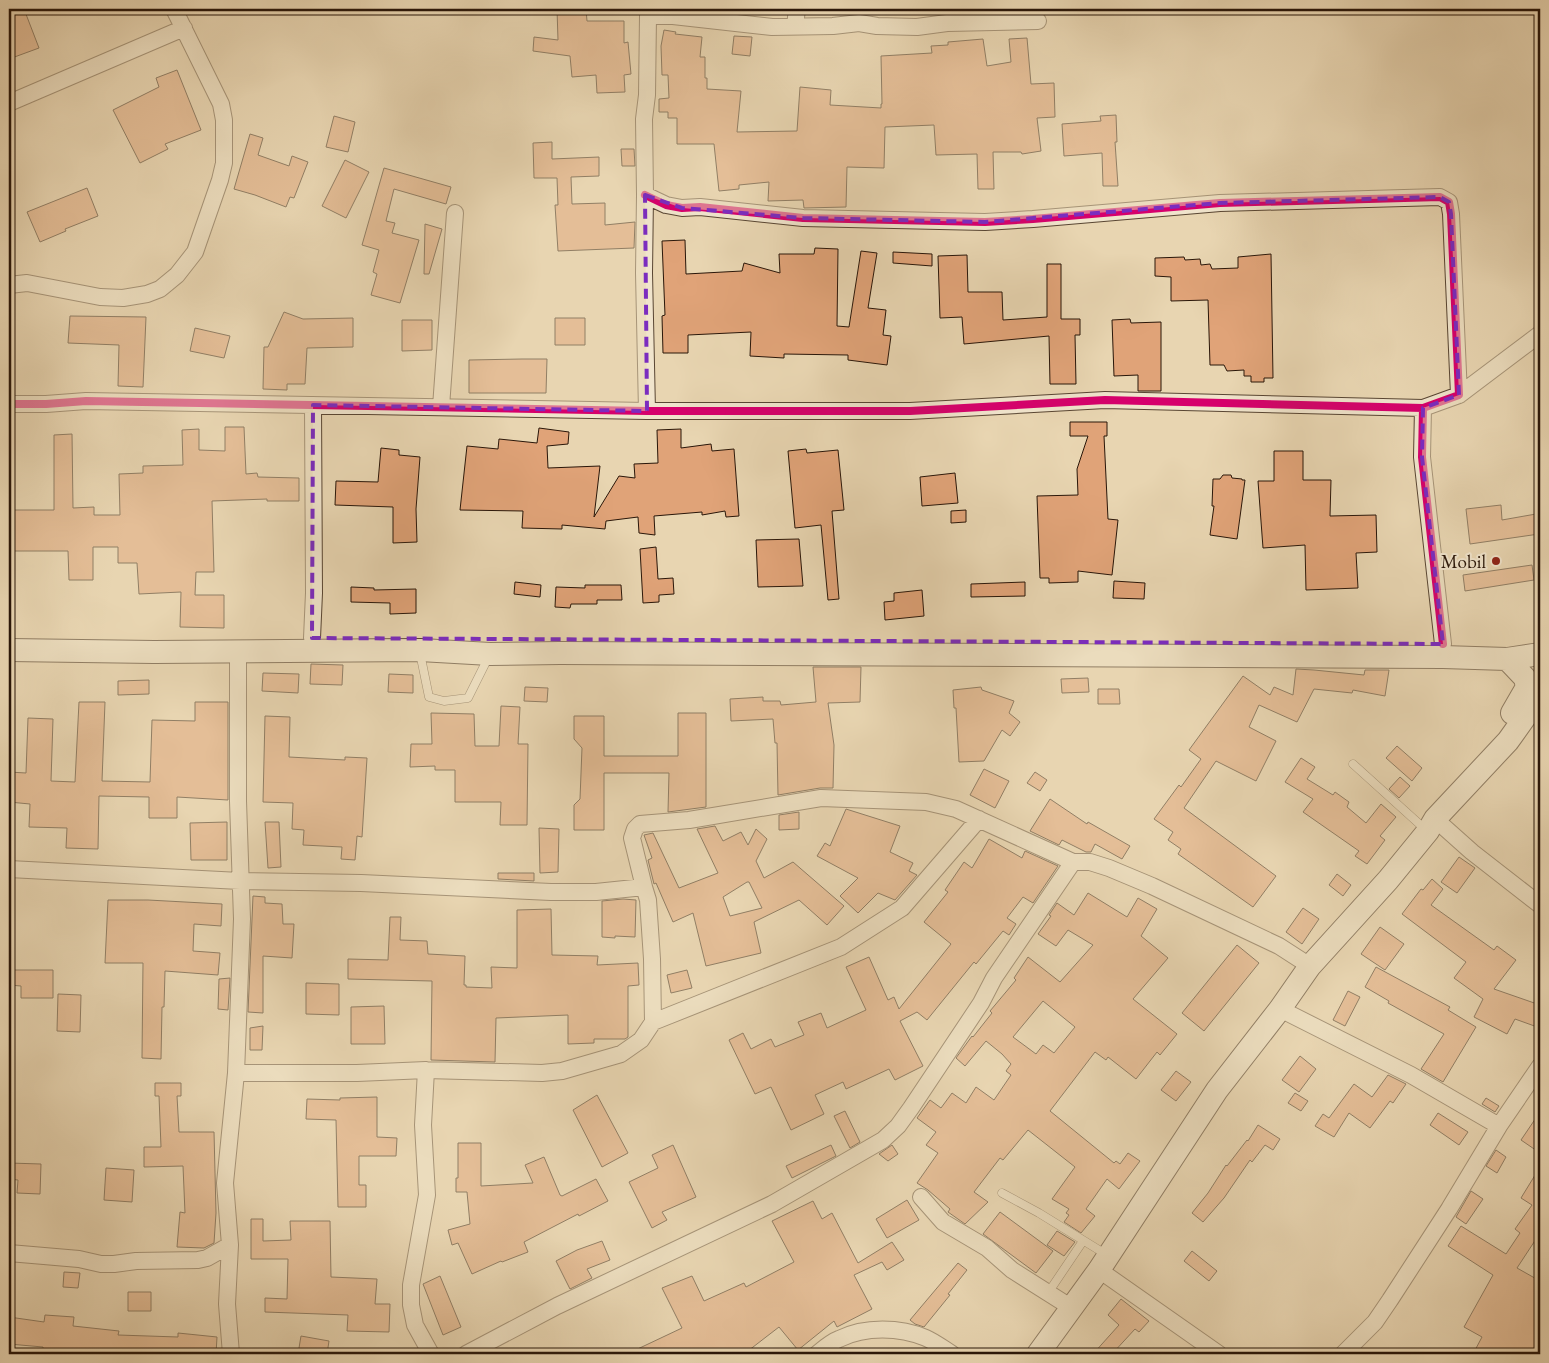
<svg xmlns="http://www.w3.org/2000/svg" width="1549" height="1363" font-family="'EB Garamond',serif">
	<rect width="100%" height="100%" fill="#e8d5b1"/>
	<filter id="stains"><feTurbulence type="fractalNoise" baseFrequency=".004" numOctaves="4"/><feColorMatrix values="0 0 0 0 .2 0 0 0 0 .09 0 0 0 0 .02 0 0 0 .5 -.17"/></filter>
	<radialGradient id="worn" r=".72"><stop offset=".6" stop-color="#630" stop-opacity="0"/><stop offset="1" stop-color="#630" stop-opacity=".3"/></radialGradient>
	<!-- building -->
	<path fill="#e0a378" stroke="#291609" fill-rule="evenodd" d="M19,9H24L39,48L9,59V13Z
		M557,9H586L587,21H624V43L628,42L631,74L624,75L625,92L597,93L596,75L572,77L570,56L533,51L534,37L558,40Z
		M664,30L676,32L675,34L702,37L700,57H705V78H707V89L741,91L737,132L797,131L800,87L831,90L830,105L881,108V104H882L881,56L932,53L931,46L948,45V42L983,39L987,66L1011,62L1009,39L1027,38L1031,84L1054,83L1055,117L1037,118L1041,151L1022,154L1021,152H993L994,189H978L977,154L936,155L934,125L885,127L884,168L847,167L846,207L804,208L803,200L768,201L769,182L739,185V189L719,191L714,144H677V118H668V112H659V99L669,98L668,75H662L661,46Z
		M734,36L752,37L750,56L732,54Z
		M177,70L201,130L165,144L168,149L140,163L113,110L159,87L156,78Z
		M1116,115L1117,142H1115L1118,186H1103L1102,153L1064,156L1062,124L1101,121L1100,116Z
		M334,116L355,122L348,152L326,147Z
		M250,134L263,138L258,155L289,166L292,156L308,162L294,198L290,197L286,207L255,195L234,189Z
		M552,142V159L599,157V176L571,177L572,204L605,203V225L635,222L634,248L558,251L555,205H558L557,178H534L533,143Z
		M621,149H634L635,166H622Z
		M345,160L369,172L346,218L322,206Z
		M384,168L451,187L446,204L394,189L386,221L395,223L392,233L419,240L400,303L371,295L377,274L373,272L379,250L362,245Z
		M87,188L98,216L65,229L66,231L40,242L27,212Z
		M425,224L442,229L429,274H424Z
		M685,240L686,274L742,271L744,263L780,273L779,254H814L815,248L838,249L837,326L849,327L861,251L877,253L868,308L886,310L883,335L891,336L887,365L848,360V355L784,354V358L750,356L751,332L688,335V353H663L662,316L665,315L662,241Z
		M893,252L932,254V266L893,263Z
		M1271,254L1273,378H1264V382H1251V376H1244V370L1227,371L1224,365H1210L1208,300L1171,301V277L1155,276V258L1184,257L1185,260L1200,259L1201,265L1210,264L1212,269L1238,268V257Z
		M967,255L968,292H1002L1003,320L1047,317V264H1061V319H1080V335H1075L1076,384H1050L1049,336L964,344L962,317L940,318L938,256Z
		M284,312L303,319L353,318V347L307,348L305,384H287V390L263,389L264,347H268Z
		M70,316L146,317L143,387L118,386L119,345L68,343Z
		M555,318H585V345H555Z
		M1130,319L1131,323L1161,322V391H1138V375L1114,376L1112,320Z
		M402,320H432V350L402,351Z
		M195,328L230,336L224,358L190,351Z
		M522,359H547L546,393H469V360Z
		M1070,422H1107V436H1104L1108,519L1118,520L1112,575L1078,571V582L1049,583V578H1040L1037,496L1078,495L1077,469L1088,436H1070Z
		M225,427H244L246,474L257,473L258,477L299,478V501H267V499L212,501L214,572H196L195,595H224V628L180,627L181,592L139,594L137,563H118V547H93V580H69L68,551H14V510H54V435L72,434L73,508L94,507V515H120L119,474L143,473V466L183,465L182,430L199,429V450L225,451Z
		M539,428L569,432L568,444L547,446L548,468L600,466L594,517L619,476L635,478L634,464L658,463L657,430L681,429V448L711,444L712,451L734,449L739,516L726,517L725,511L702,515V512L654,516L655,535L639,533L638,517L606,521L605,529L562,525V529L522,528L523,511L460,510L467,446L498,449L499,439L537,443Z
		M381,448L399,450V455L420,457L416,509L417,542L393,543V507L335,505L336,481L378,482Z
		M806,449L807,453L838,450L844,510L832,511L839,599L828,600L821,525L795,528L788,451Z
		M1274,451H1303V480H1331L1330,516L1376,515L1377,552L1356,553L1358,588L1306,590L1305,545L1263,548L1258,481H1274Z
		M955,473L958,503L922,506L920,477Z
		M1223,475H1231L1232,478L1242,479V480H1245L1237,539L1210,535L1214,506H1212L1213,479H1220Z
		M1501,505L1502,520L1536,514L1539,534L1470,544L1466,509Z
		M966,510V522L951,523V511Z
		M799,539L803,586L758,587L756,540Z
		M656,547L658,579L673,578L674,594L659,595V602L643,603L640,549Z
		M1532,565L1534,580L1465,591L1463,575Z
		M1114,581L1145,583L1144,599L1113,598Z
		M515,582L541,585L540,597L514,594Z
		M1025,582V596L971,597V584Z
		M585,585H621L622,600H597V604H571L570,608L555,607L556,587L585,588Z
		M351,587L374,588V590L416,589V613L390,614V603L351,602Z
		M922,590L924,616L885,620L884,602L894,601V593Z
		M311,664L343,665L342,685L310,684Z
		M813,667H861L860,702L828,703L834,745L833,788H820L778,795L777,743H775L773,719L731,721L730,699L763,697V701H780L781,705L816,702Z
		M1296,669L1314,670L1364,675L1365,670H1389L1385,696L1353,690L1352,693L1314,689L1297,722L1259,705L1249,727L1276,741L1256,781L1216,761L1184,808L1276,876L1253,907L1178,854L1181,849L1168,840L1173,832L1154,819L1179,785L1181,787L1201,759L1189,750L1243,676L1270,695L1274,687L1293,695Z
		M263,673L299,674L298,693L262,691Z
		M389,674L413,675V693L388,692Z
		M1088,678L1089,692L1062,693L1061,679Z
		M149,680V694L118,695V681Z
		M525,687L548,688L547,702L524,701Z
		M981,687L982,690L1014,701L1009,713L1020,722L1010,736L1002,730L984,761L959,762L956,708H954L953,690Z
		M1098,689H1119L1120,704H1098Z
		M79,702H105L102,781L150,782L152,720L195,721V702H228V800L177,797V818H149V797L99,796L98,849L66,848L67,828L29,827L30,804L9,802V772L26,773L28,718L53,719L51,781L75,782Z
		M501,706L520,707L518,744H528L527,825H500L501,802H455V770H435V766L410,767L411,744H432L431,713L474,714L475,746H499Z
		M678,713H706V807L668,812L669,773H604V830H574V805L580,799L582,748L574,739V716H604V756H678Z
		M265,716L290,717L289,757L345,760V757L367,758L362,837L357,836L355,860L341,859L342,847L303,845L304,830L292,829L293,803L263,802Z
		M1397,746L1422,768L1412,781L1386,758Z
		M1301,758L1315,767L1307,779L1333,795L1335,792L1349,802L1347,807L1366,823L1381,804L1396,817L1380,836L1385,840L1367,864L1355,856L1359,851L1303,812L1313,799L1285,782Z
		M984,769L1009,781L995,808L970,795Z
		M1035,772L1047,780L1040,791L1027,783Z
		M1400,777L1410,786L1399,798L1389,789Z
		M1050,799L1087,824L1088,822L1130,846L1122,859L1095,844L1091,852H1086L1062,840L1059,845L1030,831Z
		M846,809L900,826L890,852L913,863L909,871L917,875L895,900L878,893L858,913L840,896L858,878L817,856L825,843L830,846Z
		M799,812V829L779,830V815Z
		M227,822V860H191L190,823Z
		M265,822H279L281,867L268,868Z
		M715,826L723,841L741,832L748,845L756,829L767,839L756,861L764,878L793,862L844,906L827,925L799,900L754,922L761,953L706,966L693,913L673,922L656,883L654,884L648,860L652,858L644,835L653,833L679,888L718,873L697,829ZM747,882H749L762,908L730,916L723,897Z
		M539,828L559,829L558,872L540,873Z
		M989,839L1022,858L1025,851L1058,866L1033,903L1023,897L1007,918L1016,924L1009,935L1003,931L976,964L974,962L927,1020L917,1012L900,1021L923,1066L895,1080L889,1069L846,1089L843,1082L815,1095L824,1114L791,1130L771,1087L755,1094L729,1040L743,1033L751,1049L771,1039L775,1047L804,1035L798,1022L821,1013L827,1028L866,1010L846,967L869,957L888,1000L894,997L899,1009L951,944L924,922L948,892L945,890L964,862L972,868Z
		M1459,857L1475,868L1457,893L1441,882Z
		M498,873H534V881L498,879Z
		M1337,874L1351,885L1343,896L1329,885Z
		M1432,879L1443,889L1431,905L1494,950L1497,946L1516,960L1494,989L1540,1005V1028L1515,1019L1507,1034L1474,1017L1483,999L1454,978L1466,962L1402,914L1421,889L1423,890Z
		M1088,893L1127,917L1138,898L1157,909L1141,936L1168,958L1133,999L1177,1034L1160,1055L1157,1052L1136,1079L1108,1057L1106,1060L1095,1052L1050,1111L1114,1163L1116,1161L1120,1164L1128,1153L1140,1161L1119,1189L1107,1179L1086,1209L1095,1216L1081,1233L1064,1222L1069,1215L1066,1213L1069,1209L1052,1199L1075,1167L1028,1130L1003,1160L1000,1158L974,1192L988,1202L965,1224L948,1212L950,1209L928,1190L917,1183L938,1153L926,1145L936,1132L917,1118L930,1100L941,1108L952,1093L966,1103L976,1087L994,1100L1011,1075L1006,1071L1011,1064L1002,1054L986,1041L965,1066L956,1058L972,1036L973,1037L992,1013L990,1011L1016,980L1014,978L1028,957L1060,982L1093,945L1068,930L1056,946L1038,934L1051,916L1049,915L1057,903L1074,915ZM1043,1001L1075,1027L1054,1053L1043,1045L1036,1054L1013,1037Z
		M253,896L265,897V903L282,904L283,924H294L292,958L263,956V1013L248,1012Z
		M623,899L636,900L635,937L615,936V938L602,937V901Z
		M108,900H148L222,904L221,926L194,924L193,951L220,953L218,975L165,971L164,1007H162L161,1059L142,1058L143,963H105Z
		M1303,908L1319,919L1302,944L1286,932Z
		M551,909L552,955L598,956L597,965L638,963L639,985L628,986V1037L625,1039H594V1043L568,1044V1015L496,1018L495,1062L431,1060L432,981L348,979V959L388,960L390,917H401L400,940L427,941L428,954L465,956L464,985H466V987L492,988L491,967L517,968V910Z
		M1380,927L1404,944L1385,970L1361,954Z
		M1237,945L1259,963L1204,1031L1182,1013Z
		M1376,967L1450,1007L1448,1010L1476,1027L1443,1082L1421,1069L1444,1034L1388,1003L1389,1001L1365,987Z
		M9,970H53V998H21V986L9,985Z
		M687,970L692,988L671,993L667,975Z
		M230,978L228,1010L218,1009L219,979Z
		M306,983L339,984V1015L306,1014Z
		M1348,991L1360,997L1345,1026L1333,1020Z
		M58,994L81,995L80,1032L57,1031Z
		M384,1006L385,1044H351V1007Z
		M263,1026L262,1050H250V1028Z
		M1300,1056L1316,1069L1299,1092L1282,1080Z
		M1176,1071L1191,1082L1176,1101L1161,1090Z
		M1388,1075L1406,1084L1393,1103L1390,1101L1370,1128L1349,1113L1334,1137L1315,1126L1323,1114L1329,1118L1354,1084L1372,1097Z
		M155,1083H181V1096H177L179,1132H214L216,1213L214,1243L204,1248L177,1247L180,1212L185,1213L183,1166L144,1167V1147H161L159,1096H155Z
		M1295,1093L1308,1101L1301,1111L1288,1103Z
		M597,1095L628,1153L602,1167L573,1110Z
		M377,1097V1137L397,1138L396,1156H359V1185H366V1207H338L336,1120L306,1119L307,1099L340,1100V1098Z
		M1486,1098L1499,1106L1495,1112L1482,1104Z
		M845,1111L860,1142L850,1148L834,1116Z
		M1540,1112V1153L1521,1140Z
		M1438,1113L1468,1132L1459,1145L1430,1125Z
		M1258,1125L1280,1139L1273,1150L1265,1145L1252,1162L1250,1160L1224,1198L1203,1222L1192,1213L1208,1193L1226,1165L1227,1166L1247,1140L1248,1141Z
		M458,1143H481V1186L533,1183L525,1165L544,1157L560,1195L562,1196L596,1179L608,1201L579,1216L578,1214L524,1242L528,1252L502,1262L501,1261L472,1274L458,1243L452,1245L448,1230L470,1224L467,1192H456V1178H458Z
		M673,1145L696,1197L662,1212L667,1220L652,1228L629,1182L658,1168L652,1155Z
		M831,1145L836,1156L792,1178L786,1166Z
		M892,1145L898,1154L888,1161L879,1154Z
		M1496,1150L1506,1157L1497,1173L1486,1166Z
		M9,1163L41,1164L40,1194L17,1193L18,1180L9,1179Z
		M1540,1167V1233L1517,1268L1540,1281V1292L1536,1304L1540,1308V1354H1473L1482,1337L1464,1327L1493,1275L1448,1246L1461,1226L1506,1254L1520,1233L1515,1229L1532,1205L1521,1198Z
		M106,1168L134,1170L132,1202L104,1200Z
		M1471,1191L1483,1199L1466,1224L1456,1217Z
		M907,1200L919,1220L887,1238L876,1219Z
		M813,1201L822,1219L832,1213L858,1263L892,1242L904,1260L887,1270L882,1262L854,1275L872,1309L837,1327L834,1321L798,1350L779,1327L744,1354H627L682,1328L662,1288L692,1276L704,1301L744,1283L746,1287L794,1262L772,1221Z
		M1000,1212L1053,1251L1036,1273L983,1234Z
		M251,1219H263V1241L291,1240L290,1221H330L331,1277L377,1279L375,1304H390L389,1332L347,1331L348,1315L265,1312V1298L287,1299L288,1259H251Z
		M1057,1231L1075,1242L1064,1256L1047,1245Z
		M602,1241L610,1260L587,1269L592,1278L570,1289L556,1261L577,1250Z
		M1192,1251L1217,1271L1209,1281L1184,1261Z
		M958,1263L967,1270L948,1294L950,1295L924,1327L915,1324L910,1320Z
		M64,1272L80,1273L78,1288L63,1287Z
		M440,1276L461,1327L443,1335L423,1284Z
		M128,1292H151V1311H128Z
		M1121,1299L1149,1321L1139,1332L1135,1329L1112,1354H1093L1119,1325L1108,1315Z
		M45,1315L74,1317L73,1326L119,1331L118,1335L178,1337V1333L217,1337L216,1354H95L86,1353V1351L43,1349V1347L9,1344V1317L44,1322Z
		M301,1336L329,1341L327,1354H298Z"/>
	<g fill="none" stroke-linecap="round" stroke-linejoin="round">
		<defs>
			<path id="lane" d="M420,653L429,697L444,701L468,698L489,656
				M1353,764L1426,830
				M1002,1193L1039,1213L1107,1255
				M1048,1293L1083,1241"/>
			<path id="street" d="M795,26L797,9
				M9,103L184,28
				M645,195L666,205L682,208L700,207L803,218L985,222L1033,219L1220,203L1440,197L1449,202L1451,214L1459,395L1423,408L1422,457L1443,644
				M9,285L27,283L100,297L123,298L147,294L160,289L177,275L195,252L220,180L224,163V120L221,104L174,9
				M1459,395L1540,334
				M9,404H46L86,401L647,411H910L1105,400L1423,408
				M441,407L455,213
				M647,411L644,273L645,195L644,119L647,95L648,16H673L772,27L833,26L859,23L877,26L917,27L947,23L1038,21
				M312,638L314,593L313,405
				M1435,819L1472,852L1540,905
				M9,869L240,881L361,883L551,892H596L644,887L632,838L635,829L640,824L689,820L821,798L926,802L956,809L1073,862
				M1280,1009L1411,1075L1499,1126
				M653,1022L841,947L902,908L979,819
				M426,1070L423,1125L427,1195L411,1285V1305L415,1325L431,1354
				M236,1073H357L426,1070L542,1073L562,1071L621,1054L641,1040L653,1022L652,959L648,900L644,887
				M921,1197L943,1222L987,1248L1012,1270L1072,1308
				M9,1253L79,1259L101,1264H114L136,1261L198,1260L207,1258L230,1245
				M1099,1270L1219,1354
				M231,1354L227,1304L230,1245L225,1183L236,1073L242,919L238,801V651
				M466,1354L557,1306L772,1204L883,1140L898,1126L911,1108L981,1003L994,978L1073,862H1090L1109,868L1152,886L1279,946L1310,966
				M817,1354C823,1349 831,1342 839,1339C865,1326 900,1327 926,1338C935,1342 944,1349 952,1354
				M1343,1354L1375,1322L1390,1300L1449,1209L1499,1126L1540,1066"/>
			<path id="secondary" d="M9,650L154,652L420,650L490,654L560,653L1443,657L1507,659L1540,654
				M1507,659L1525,678L1527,687L1512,713
				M1038,1354L1099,1270L1217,1090L1280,1009L1310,966L1388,880L1428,831L1435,819L1508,741L1540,696"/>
		</defs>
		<!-- lane casing -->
		<use href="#lane" stroke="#594633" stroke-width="9"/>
		<!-- street casing -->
		<use href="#street" stroke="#594633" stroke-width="18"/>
		<!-- secondary casing -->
		<use href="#secondary" stroke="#291609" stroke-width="24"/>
		<!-- lane -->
		<use href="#lane" stroke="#f0e4cc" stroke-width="8"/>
		<!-- street -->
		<use href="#street" stroke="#f0e4cc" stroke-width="16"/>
		<!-- secondary -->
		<use href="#secondary" stroke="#f0e4cc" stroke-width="22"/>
		<defs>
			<path id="cycleway" d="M645,195L666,205L682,208L700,207L803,218L985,222L1033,219L1220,203L1440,197L1449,202L1451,214L1459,395L1423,408L1422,457L1443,644
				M9,404H46L86,401L647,411H910L1105,400L1423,408"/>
		</defs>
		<!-- cycleway casing -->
		<use href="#cycleway" stroke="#f0e4cc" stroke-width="11"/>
		<!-- cycleway -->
		<use href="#cycleway" stroke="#d6006c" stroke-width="8"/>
	</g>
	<!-- marked area -->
	<path d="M0 0H1549V1363H0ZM645,195L682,208L803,218L985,222L1220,203L1440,197L1449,202L1451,214L1459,395L1423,408L1422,457L1443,644L312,638L313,405L647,411Z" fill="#e8d5b1" fill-opacity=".55" fill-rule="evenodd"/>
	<path fill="none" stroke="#7b2cbf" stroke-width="4" stroke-dasharray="10 6" stroke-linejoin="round" d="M645,195L682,208L803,218L985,222L1220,203L1440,197L1449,202L1451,214L1459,395L1423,408L1422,457L1443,644L312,638L313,405L647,411Z"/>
	<!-- markers -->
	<circle fill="#8f2418" stroke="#f0e4cc" stroke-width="2" cx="1496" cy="561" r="5"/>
	<g text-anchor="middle" stroke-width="4" stroke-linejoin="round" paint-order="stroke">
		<!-- poi labels -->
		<g font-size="19" fill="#291609" stroke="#f0e4cc" text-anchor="end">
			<text x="1486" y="568">Mobil</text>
		</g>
	</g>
	<!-- margin -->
	<rect width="1549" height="1363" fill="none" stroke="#e8d5b1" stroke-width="30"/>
	<rect x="10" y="10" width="1529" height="1343" fill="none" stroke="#291609" stroke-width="2.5"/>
	<rect x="15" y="15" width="1519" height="1333" fill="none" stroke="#291609"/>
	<rect width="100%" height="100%" filter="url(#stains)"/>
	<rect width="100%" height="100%" fill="url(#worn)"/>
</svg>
